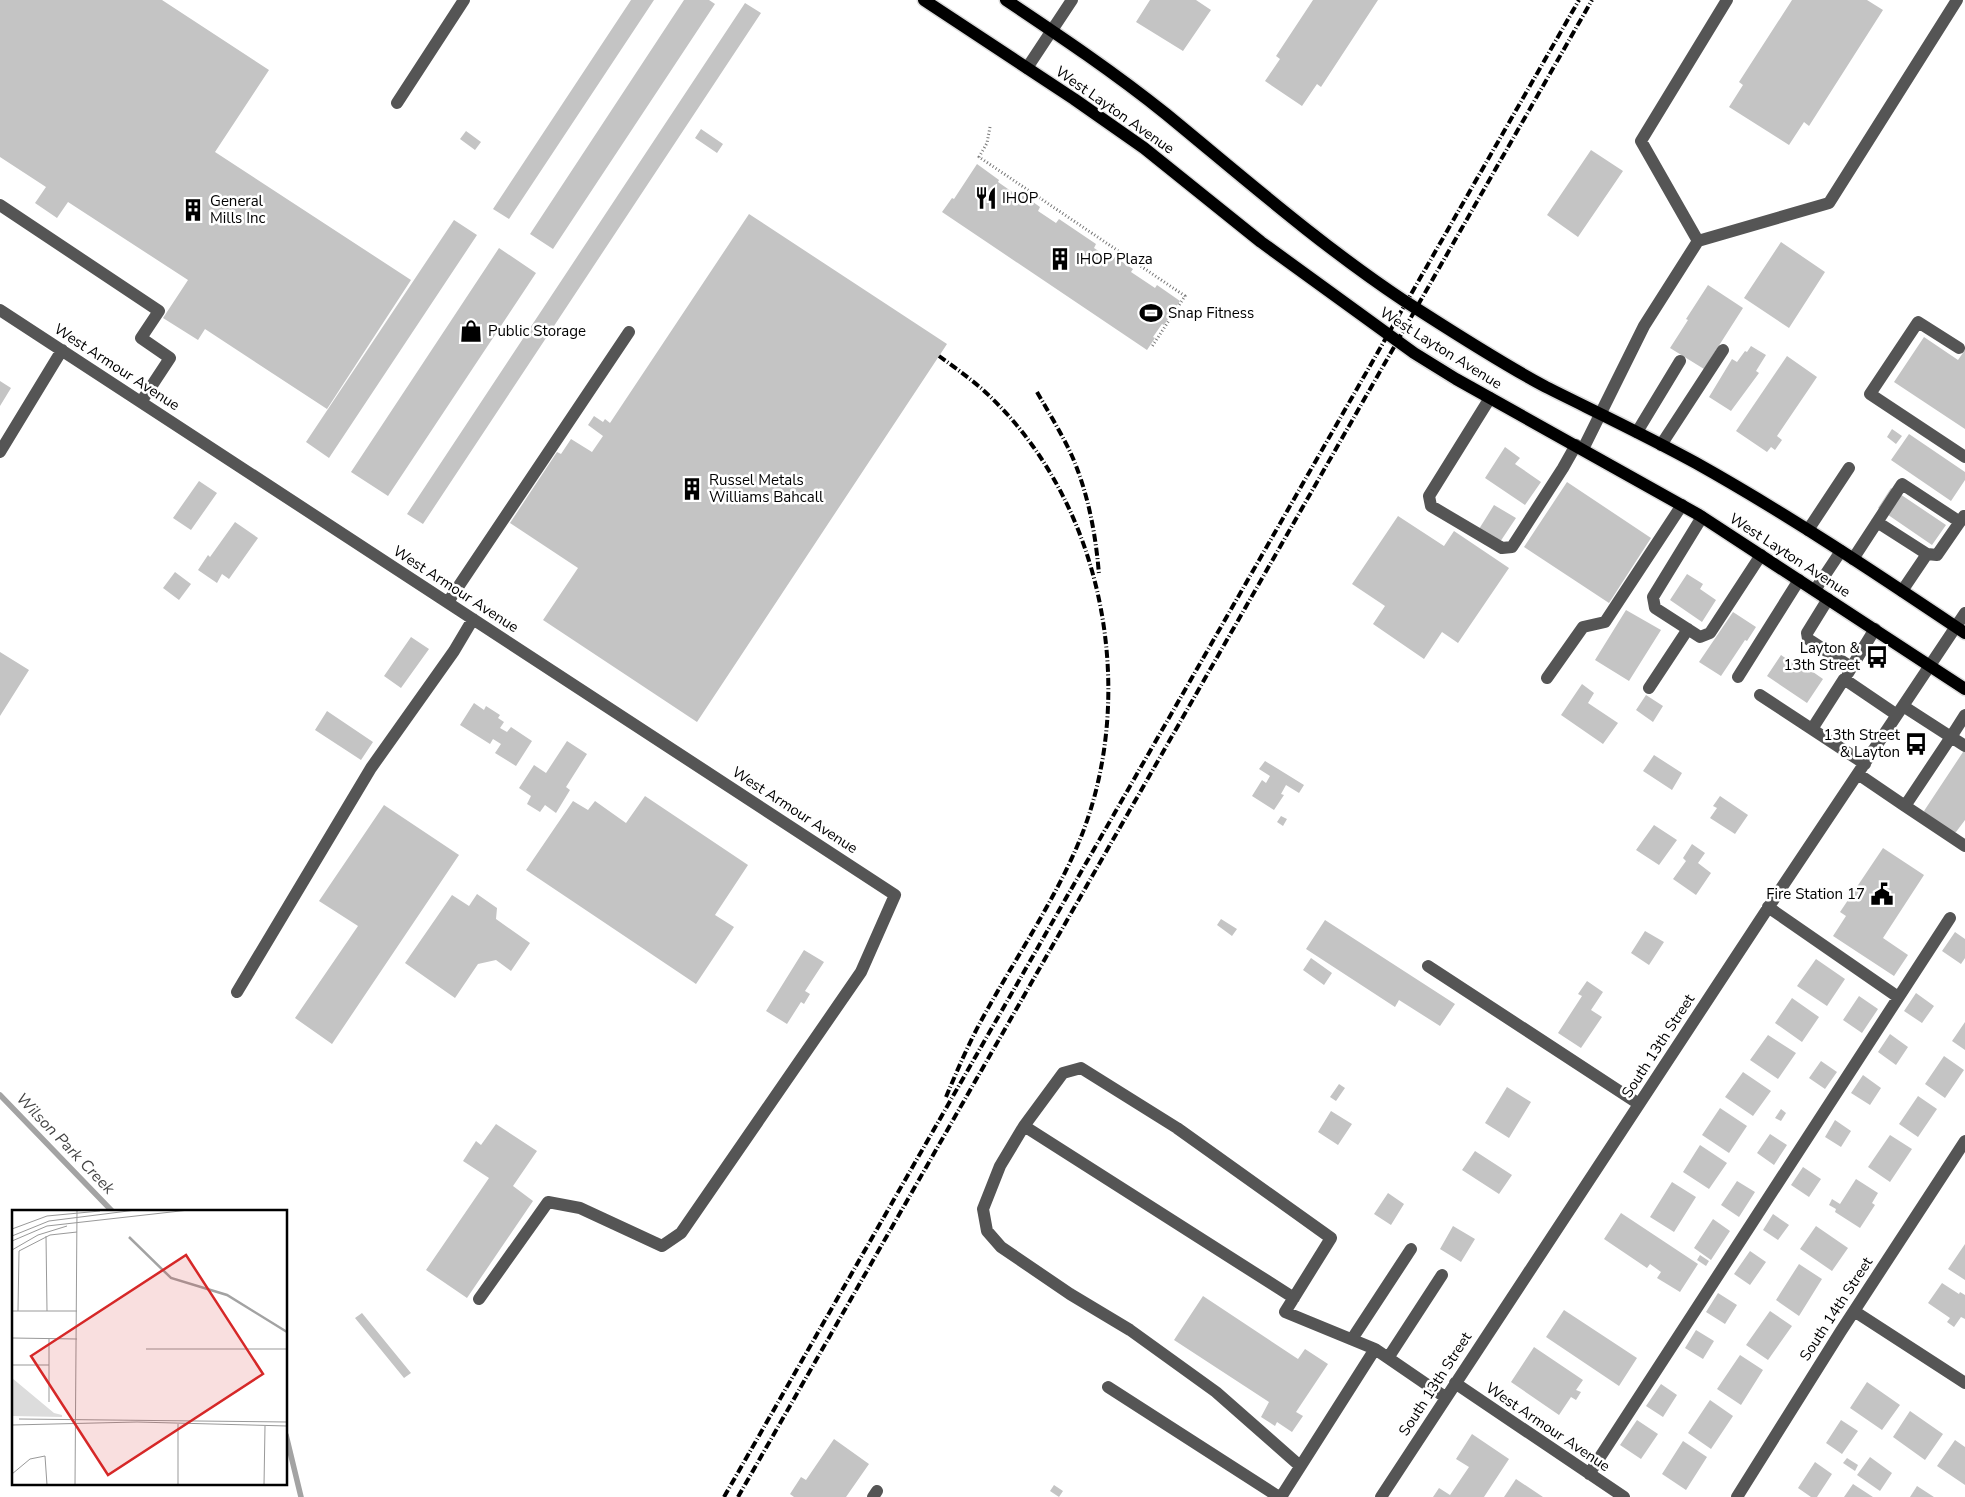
<svg xmlns="http://www.w3.org/2000/svg" width="1965" height="1497" font-family="'Nunito Sans',sans-serif">
	<rect width="100%" height="100%" fill="#fff"/>
	<g fill="none" stroke-linecap="round" stroke-linejoin="round">
		<!-- stream -->
		<path stroke="#a3a3a3" stroke-width="5.5" d="M0,1095L112,1211
			M286,1435L301,1497"/>
	</g>
	<!-- building -->
	<path fill="#c4c4c4" d="M0,0H162L269,70L215,152L411,280L327,409L205,329L198,340L163,318L188,280L68,202L57,218L35,203L46,187L0,157Z
		M631,0H654L509,219L493,209Z
		M684,0H709L715,4L553,249L530,234Z
		M1150,0H1196L1211,10L1183,51L1136,22Z
		M1313,0H1378L1321,87L1317,84L1302,106L1265,81L1280,59L1276,56Z
		M1792,0H1867L1883,10L1809,126L1804,122L1789,145L1729,107L1743,85L1739,82Z
		M745,3L761,13L423,524L407,514Z
		M701,129L723,144L717,153L695,138Z
		M466,131L481,142L475,150L460,139Z
		M1591,150L1623,171L1578,237L1547,215Z
		M977,164L999,180L998,182L1021,198L1023,195L1040,207L1038,211L1056,223L1059,219L1096,244L1094,248L1112,260L1115,257L1133,269L1131,272L1155,288L1157,285L1180,301L1164,325L1162,324L1153,337L1155,338L1147,350L942,212L952,198L954,199Z
		M749,214L947,344L697,722L543,620L578,568L510,523L557,452L561,454L571,439L592,452L603,436L588,425L594,416L603,422L605,419L610,423Z
		M454,220L477,235L329,458L306,442Z
		M1781,242L1825,272L1789,328L1744,298Z
		M499,248L536,273L388,496L351,472Z
		M1708,285L1743,308L1704,369L1670,348L1688,320L1686,319Z
		M1924,337L1958,360L1965,350V429L1894,382Z
		M1751,346L1766,355L1756,371L1759,373L1731,411L1709,397L1732,359L1737,362L1745,351L1747,352Z
		M1787,356L1817,377L1777,436L1782,440L1775,450L1771,447L1767,452L1736,431Z
		M0,381L11,388L0,406Z
		M1892,429L1902,436L1896,444L1887,437Z
		M1909,434L1965,472V480L1951,501L1891,460Z
		M1505,447L1520,458L1515,464L1541,482L1525,505L1485,478Z
		M199,481L217,493L191,530L173,518Z
		M1567,482L1651,538L1609,603L1524,547Z
		M1891,488L1946,525L1932,545L1878,508Z
		M1494,505L1516,518L1500,542L1479,529Z
		M1398,516L1444,546L1454,531L1509,568L1458,643L1442,632L1424,659L1373,624L1385,606L1352,584Z
		M235,522L258,538L229,579L222,574L217,583L198,570L208,555L210,557Z
		M175,572L191,584L179,600L163,588Z
		M1687,574L1703,584L1700,589L1716,600L1702,622L1670,600Z
		M1626,610L1661,630L1629,681L1595,660Z
		M1733,612L1756,627L1747,641L1745,640L1721,676L1699,662Z
		M411,637L429,649L401,688L384,676Z
		M0,652L29,670L0,716Z
		M1781,655L1801,669L1803,665L1823,679L1807,703L1767,676Z
		M1582,684L1594,693L1588,703L1618,723L1603,744L1561,715Z
		M1646,695L1663,706L1653,722L1636,710Z
		M474,703L484,710L486,706L500,715L498,718L504,722L500,728L507,732L511,727L532,741L516,766L495,753L501,744L493,739L490,744L460,725Z
		M327,711L373,742L361,760L315,730Z
		M567,741L587,754L566,787L570,790L556,813L545,805L540,812L527,804L531,796L519,788L534,765L546,773Z
		M1965,749V820L1956,832L1951,833L1926,815L1924,811Z
		M1654,755L1682,773L1672,790L1643,771Z
		M1265,761L1304,785L1299,793L1286,785L1281,794L1284,795L1274,810L1252,796L1262,780L1266,783L1270,776L1259,769Z
		M645,796L748,865L715,915L734,927L696,984L526,870L573,801L588,810L595,801L626,823Z
		M1720,796L1748,815L1735,834L1710,818L1717,808L1713,806Z
		M384,805L459,855L332,1044L295,1018L358,926L319,901Z
		M1281,816L1287,819L1283,826L1277,822Z
		M1654,825L1677,840L1659,865L1636,850Z
		M1692,844L1705,853L1698,863L1711,873L1696,895L1673,879L1686,861L1683,858Z
		M1883,848L1924,875L1883,938L1908,955L1894,976L1833,936L1846,916L1840,912Z
		M477,894L497,908L496,919L530,943L511,971L496,960L478,964L455,998L405,963L452,895L469,906Z
		M1221,919L1237,929L1232,936L1217,925Z
		M1325,920L1455,1004L1440,1026L1399,1000L1395,1007L1306,949Z
		M1645,931L1664,942L1649,965L1631,953Z
		M1955,932L1965,939V958L1961,964L1942,951Z
		M804,950L824,962L805,991L810,994L804,1004L801,1002L787,1024L766,1011Z
		M1311,958L1332,973L1324,985L1303,970Z
		M1816,959L1845,979L1827,1006L1797,986Z
		M1587,981L1603,992L1591,1010L1602,1017L1581,1048L1558,1033L1582,996L1578,994Z
		M1916,993L1934,1006L1922,1023L1904,1011Z
		M1859,996L1878,1009L1862,1033L1843,1020Z
		M1792,998L1819,1017L1802,1042L1775,1023Z
		M1965,1022V1050L1952,1041Z
		M1890,1034L1908,1047L1896,1065L1878,1052Z
		M1768,1035L1796,1053L1778,1079L1750,1060Z
		M1944,1056L1964,1070L1945,1098L1925,1084Z
		M1821,1061L1837,1072L1825,1089L1809,1078Z
		M1743,1072L1771,1091L1753,1116L1725,1097Z
		M1863,1075L1881,1088L1870,1105L1851,1093Z
		M1339,1084L1345,1088L1336,1101L1330,1097Z
		M1507,1087L1531,1102L1509,1138L1485,1123Z
		M1918,1096L1937,1109L1918,1137L1899,1124Z
		M1720,1108L1747,1126L1729,1153L1702,1135Z
		M1781,1109L1786,1113L1781,1121L1775,1118Z
		M1331,1111L1352,1124L1338,1145L1318,1132Z
		M1835,1120L1851,1131L1841,1147L1825,1137Z
		M496,1124L537,1151L513,1186L533,1201L467,1298L426,1270L489,1178L463,1161L476,1141L481,1145Z
		M1770,1134L1787,1145L1774,1165L1757,1153Z
		M1890,1135L1912,1149L1890,1182L1868,1167Z
		M1700,1145L1727,1163L1709,1189L1683,1172Z
		M1475,1151L1512,1175L1499,1194L1462,1170Z
		M1803,1167L1821,1179L1809,1197L1791,1185Z
		M1856,1179L1878,1193L1872,1203L1875,1205L1860,1228L1835,1212L1836,1209L1829,1205L1832,1199L1840,1204Z
		M1737,1181L1755,1192L1739,1217L1721,1205Z
		M1672,1182L1696,1197L1674,1232L1650,1217Z
		M1388,1193L1404,1204L1391,1225L1374,1214Z
		M1621,1213L1698,1264L1680,1292L1657,1278L1661,1272L1650,1264L1647,1268L1604,1239Z
		M1773,1214L1789,1225L1778,1240L1763,1230Z
		M1713,1219L1730,1231L1711,1260L1694,1248Z
		M1453,1226L1475,1239L1461,1262L1440,1249Z
		M1816,1226L1848,1248L1832,1271L1800,1249Z
		M1965,1244V1280L1948,1269Z
		M1750,1251L1766,1262L1750,1285L1734,1274Z
		M1700,1255L1709,1261L1706,1266L1697,1260Z
		M1799,1264L1822,1279L1799,1316L1776,1300Z
		M1942,1283L1959,1294L1960,1292L1965,1295V1319L1961,1317L1954,1327L1947,1322L1950,1318L1928,1303Z
		M1718,1293L1737,1305L1725,1324L1706,1312Z
		M1203,1296L1298,1359L1305,1349L1328,1364L1296,1412L1303,1416L1292,1432L1277,1422L1275,1426L1261,1417L1269,1402L1174,1340Z
		M1564,1310L1637,1358L1619,1386L1546,1337Z
		M1770,1311L1792,1326L1768,1360L1746,1345Z
		M362,1313L411,1373L404,1378L355,1318Z
		M1696,1330L1714,1341L1703,1359L1685,1348Z
		M1534,1347L1583,1380L1576,1390L1581,1392L1576,1400L1571,1397L1559,1415L1511,1382Z
		M1740,1355L1763,1370L1741,1405L1717,1389Z
		M1867,1382L1900,1405L1882,1430L1850,1408Z
		M1661,1384L1677,1395L1663,1417L1646,1406Z
		M1710,1400L1733,1416L1711,1449L1688,1433Z
		M1910,1411L1943,1434L1925,1460L1893,1437Z
		M1637,1420L1658,1434L1641,1459L1620,1445Z
		M1841,1420L1858,1431L1842,1454L1826,1443Z
		M1472,1434L1509,1459L1484,1497H1433L1439,1488L1450,1495L1469,1467L1456,1459Z
		M834,1439L869,1464L846,1497H794L790,1494L801,1477L806,1480Z
		M1955,1440L1965,1447V1485L1937,1466Z
		M1683,1441L1707,1457L1686,1490L1662,1474Z
		M1870,1457L1892,1473L1880,1491L1857,1475Z
		M1847,1458L1858,1465L1855,1471L1843,1463Z
		M1815,1462L1832,1474L1817,1497H1811L1798,1488Z
		M1516,1479L1543,1497H1504Z
		M1853,1484L1873,1497H1844Z
		M1054,1485L1063,1491L1059,1497L1050,1491Z
		M1917,1486L1934,1497H1910Z"/>
	<g fill="none" stroke-linecap="round" stroke-linejoin="round">
		<defs>
			<path id="major" d="M924,0L1074,99L1144,148L1261,242L1414,353L1456,379L1699,515L1965,689
				M1006,0C1060,36 1115,73 1166,114C1244,178 1319,244 1403,300C1450,330 1497,361 1546,387C1596,412 1647,436 1696,463C1789,515 1877,574 1965,633"/>
		</defs>
		<!-- major casing -->
		<use href="#major" stroke="#dbdbdb" stroke-width="15"/>
		<!-- path -->
		<path stroke="#777" stroke-width="3" stroke-dasharray="1 2.5" stroke-linecap="butt" d="M990,127L987,143L979,157L1185,296L1151,348"/>
		<!-- minor -->
		<path stroke="#555" stroke-width="12" d="M1027,68L1072,0
			M397,103L464,0
			M0,205L159,311L141,338L170,358L141,402
			M1698,241L1641,141L1727,0
			M0,310L895,895L861,972L681,1233L662,1246L580,1208L548,1202L479,1299
			M1959,348L1918,322L1870,394L1965,457
			M1490,398L1429,496L1431,506L1502,548L1512,547L1563,468L1576,445
			M1637,432L1680,361
			M1661,445L1723,350
			M1583,449L1644,326L1698,241L1829,203L1957,0
			M0,452L62,350
			M1702,517L1653,597L1655,608L1700,637L1710,633L1761,555
			M1877,522L1927,554L1937,555L1964,516
			M1808,530L1849,468
			M1853,559L1902,484L1960,522
			M1815,590L1841,551
			M1902,591L1927,554
			M1828,599L1807,633L1808,639L1851,667
			M448,602L629,332
			M1848,673L1875,629
			M1738,677L1799,580
			M1547,678L1583,627L1605,622L1682,505
			M1649,688L1688,629
			M1760,695L1865,764
			M1965,715L1951,737L1965,746
			M1812,729L1844,679L1897,715
			M1858,774L1905,806L1951,737L1903,706
			M1905,806L1965,846
			M1768,907L1898,997
			M1428,966L1639,1104
			M237,992L371,768L454,651L473,619
			M1024,1126L1294,1298
			M1854,1311L1965,1383
			M1352,1339L1411,1249
			M1388,1358L1442,1275
			M1455,1383L1624,1497
			M1108,1387L1279,1497
			M1300,1466L1216,1392L1130,1330L1070,1294L1001,1247L987,1231L983,1209L1000,1166L1024,1126L1063,1073L1081,1068L1177,1128L1331,1238L1285,1312L1375,1349
			M1589,1474L1950,918
			M873,1497L877,1491
			M1281,1497L1375,1349L1445,1397
			M1381,1497L1766,911L1965,613
			M1737,1497L1841,1331L1965,1141"/>
		<!-- major -->
		<use href="#major" stroke="#000" stroke-width="12"/>
		<!-- rail -->
		<path stroke="#000" stroke-width="4" stroke-dasharray="8 2.5 1 2.5" stroke-linecap="butt" d="M939,356C953,366 968,377 982,389C1102,497 1140,688 1081,837C1055,901 1014,960 981,1021C968,1045 957,1071 946,1097
			M1037,392C1049,413 1062,434 1072,456C1088,493 1096,535 1099,575
			M724,1497L1579,0
			M738,1497L1592,0"/>
	</g>
	<!-- icons -->
	<defs>
		<symbol id="restaurant-bare" viewBox="-9 -9 18 18"><path d="M-5-6h1v4h1v-4h1v4h1v-4h1v5L-1.5 .5V6h-2V.5L-5-1ZM5-6V6H3V1.5H1.5Q1.5-4 5-6Z" fill="#000" stroke="#fff" stroke-width="2.5" paint-order="stroke"/></symbol>
		<symbol id="building-bare" viewBox="-9 -9 18 18"><path d="M-4-6H4V6H1V3H-1V6H-4ZM-2.5-4.3h1.7v1.8h-1.7ZM.8-4.3h1.7v1.8H.8ZM-2.5-1h1.7V.8h-1.7ZM.8-1h1.7V.8H.8Z" fill="#000" stroke="#fff" stroke-width="2.5" paint-order="stroke"/></symbol>
		<symbol id="stadium-bare" viewBox="-9 -9 18 18"><path d="M0-5a6.5 5 0 1 0 0 10a6.5 5 0 1 0 0-10ZM-3.5-1.8h7v3.6h-7Z" fill="#000" stroke="#fff" stroke-width="2.5" paint-order="stroke"/></symbol>
		<symbol id="shop-bare" viewBox="-9 -9 18 18"><path d="M-5-2.5h2.3a2.7 3.5 0 0 1 5.4 0H5L5.5 6h-11ZM-1.5-2.5h3a1.5 2.3 0 0 0-3 0Z" fill="#000" stroke="#fff" stroke-width="2.5" paint-order="stroke"/></symbol>
		<symbol id="bus-bare" viewBox="-9 -9 18 18"><path d="M-5-6H5V4H4V6H2V4H-2V6H-4V4H-5ZM-3.5-4V0h7V-4ZM-3.5 1.2v1.5H-2V1.2ZM2 1.2v1.5H3.5V1.2Z" fill="#000" stroke="#fff" stroke-width="2.5" paint-order="stroke"/></symbol>
		<symbol id="civic-bare" viewBox="-9 -9 18 18"><path d="M-.6-6.5H3V-4.5H.6V-3L4-1V1h2V6H-6V1h2V-1L-.6-3ZM-1.2 2.5V6h2.4V2.5Z" fill="#000" stroke="#fff" stroke-width="2.5" paint-order="stroke"/></symbol>
	</defs>
	<g fill-rule="evenodd">
		<use href="#restaurant-bare" x="970" y="182" width="32" height="32"/>
		<use href="#building-bare" x="177" y="194" width="32" height="32"/>
		<use href="#building-bare" x="1044" y="243" width="32" height="32"/>
		<use href="#stadium-bare" x="1135" y="297" width="32" height="32"/>
		<use href="#shop-bare" x="455" y="315" width="32" height="32"/>
		<use href="#building-bare" x="676" y="473" width="32" height="32"/>
		<use href="#bus-bare" x="1861" y="641" width="32" height="32"/>
		<use href="#bus-bare" x="1900" y="728" width="32" height="32"/>
		<use href="#civic-bare" x="1866" y="878" width="32" height="32"/>
	</g>
	<g text-anchor="middle" stroke-width="5" stroke-linejoin="round" paint-order="stroke">
		<!-- street labels -->
		<g font-size="15" fill="#000" stroke="#fff">
			<text transform="translate(1115 110) rotate(35)" y="5">West Layton Avenue</text>
			<text transform="translate(1441 348) rotate(32)" y="5">West Layton Avenue</text>
			<text transform="translate(117 367) rotate(33)" y="5">West Armour Avenue</text>
			<text transform="translate(1790 555) rotate(33)" y="5">West Layton Avenue</text>
			<text transform="translate(456 589) rotate(33)" y="5">West Armour Avenue</text>
			<text transform="translate(795 810) rotate(33)" y="5">West Armour Avenue</text>
			<text transform="translate(1658 1046) rotate(-57)" y="5">South 13th Street</text>
			<text transform="translate(1836 1309) rotate(-57)" y="5">South 14th Street</text>
			<text transform="translate(1435 1384) rotate(-57)" y="5">South 13th Street</text>
			<text transform="translate(1548 1427) rotate(34)" y="5">West Armour Avenue</text>
		</g>
		<!-- poi labels -->
		<g font-size="15" fill="#000" stroke="#fff" text-anchor="start">
			<text x="1002" y="203">IHOP</text>
			<text x="210" y="206">General<tspan x="210" dy="17">Mills Inc</tspan></text>
			<text x="1076" y="264">IHOP Plaza</text>
			<text x="1168" y="318">Snap Fitness</text>
			<text x="488" y="336">Public Storage</text>
			<text x="709" y="485">Russel Metals<tspan x="709" dy="17">Williams Bahcall</tspan></text>
			<text x="1860" y="653" text-anchor="end">Layton &amp;<tspan x="1860" dy="17">13th Street</tspan></text>
			<text x="1900" y="740" text-anchor="end">13th Street<tspan x="1900" dy="17">&amp; Layton</tspan></text>
			<text x="1865" y="899" text-anchor="end">Fire Station 17</text>
		</g>
		<!-- water labels -->
		<g font-size="16" font-style="italic" fill="#444" stroke="#fff">
			<text transform="translate(66 1143) rotate(46)" y="6">Wilson Park Creek</text>
		</g>
	</g>
	<!-- overview -->
	<g transform="translate(12 1210)">
		<rect width="275" height="275" fill="#fff"/>
		<path d="M0,168L42,203L50,205V207L0,206Z" fill="#dcdcdc"/>
		<path fill="none" stroke="#a3a3a3" stroke-width="2.5" d="M117,27L159,68L215,85L275,122"/>
		<path fill="none" stroke="#999" stroke-width="1" d="M0,19L35,6L88,1M0,26L37,11L124,0M34,26L35,101M0,31L35,16L177,0M0,40L26,25L55,16M0,101H65M6,101L7,41L38,25L65,22M0,128L65,129M37,129V192M134,139H275M0,155H37M7,209L275,212M0,215L125,212L275,216M0,264L18,249L33,246L35,275M63,275L65,0M166,275V214M252,275L253,216"/>
		<path fill="#d62828" fill-opacity="0.15" stroke="#d62828" stroke-width="2.5" d="M174,45L251,164L96,265L19,146Z"/>
		<rect width="275" height="275" fill="none" stroke="#000" stroke-width="2.5"/>
	</g>
</svg>
